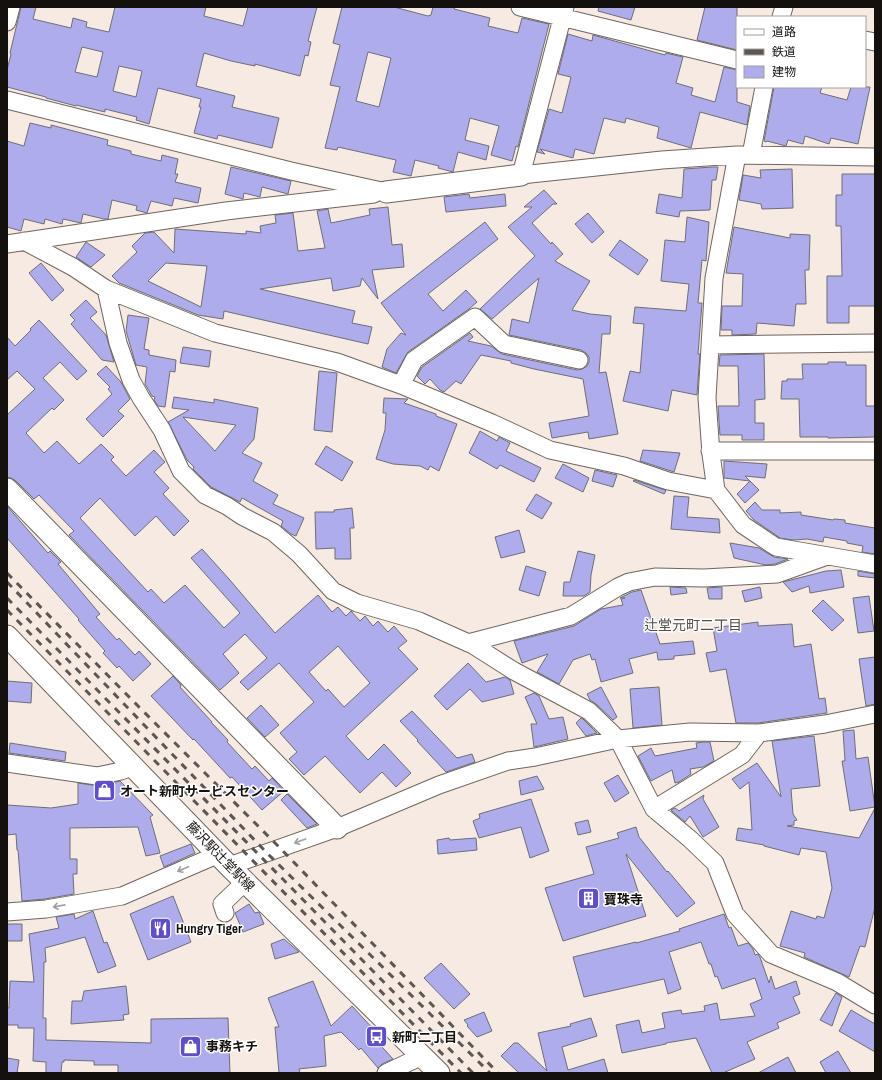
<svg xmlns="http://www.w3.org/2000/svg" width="882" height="1080" font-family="'Archivo Narrow','Noto Sans JP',sans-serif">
	<rect width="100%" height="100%" fill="#f6eae3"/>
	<!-- building -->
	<path fill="#aeacea" stroke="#6e6e79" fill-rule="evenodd" d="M21,7H36L33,19L71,28L73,18L87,22L86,27L109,32L115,7H206L204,16L243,26L248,7H317L308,41L311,42L308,56L305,55L300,76L255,64V66L231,61L204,53L196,86L235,96L232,107L279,118L272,148L218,135L217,139L194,133L201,107H199L201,99L158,88L149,124L136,120L137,117L105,109V112L76,105V106L46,98V97L7,87V70L11,54L10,53ZM82,47L103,52L97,77L75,72ZM119,66L142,71L136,97L113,91Z
		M342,7H394L428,16L431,15L433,7H455L454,9L490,18L488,26L518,33L522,18L549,24L518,147L516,146L512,161L491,155L499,126L470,118L465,140L489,146L486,160L458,152L453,172L438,168L439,166L415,160L411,176L393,172L396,160L338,147L337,150L325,148L340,87L330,85L340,45L333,43ZM368,52L391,58L379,107L356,101Z
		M599,7H635L631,20L598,11Z
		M705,7H737V50L697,40Z
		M568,34L592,41L593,35L665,55L666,53L683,57L676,83L693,88L691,95L715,102L724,67L737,70V102L750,106L747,125L700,112L691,148L657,138L659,127L626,118L625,123L604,118L594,154L575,149L573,158L540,149L545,154L537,152L549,109L562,113L571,77L558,74Z
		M774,87H822L820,93L847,100L851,87H870L858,144L831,138L829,144L805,136L803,144L788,140L786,146L767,141L766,142L764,141Z
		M30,123L51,128V125L108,140L107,145L131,151V154L161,161L162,155L178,159L175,174H178L175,182L201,188L198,203L174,198L172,206L151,201L147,213L136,210L137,206L112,200L108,219H104L83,214L81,223L63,219L62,224L45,219L44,224L24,219L21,231L7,227V141L24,146Z
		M231,167L291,181L288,194L262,187L260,197L244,193L243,199L225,194Z
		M712,167H718L716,180H712L710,210L680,211L679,217L656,213L659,194L682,198L684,169Z
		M792,169L793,208L762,209L761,204L739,200L743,175L761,178L760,170Z
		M842,174H875V306H849V323H827V276H842L841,226H836V195H842Z
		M544,190L557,204H553L532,223L551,244L552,242L563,254L555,261L590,281L572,310L590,314L611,316L610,334H602L599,373L606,372L618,434L589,439L588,432L552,438L549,423L589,416L583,379L534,369L511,363V361L481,355L461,384L456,381L444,392L440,390L430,379L425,384L417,376L422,367L470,333L473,337L468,341L491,346L502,354L577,370L582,369L587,366L589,362V357L586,353L581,350L509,335L512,319L529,323L539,278L492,319L480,309L535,256L508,227L532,207H524Z
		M469,194L470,198L505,194L506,206L446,212L444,197Z
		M388,207L392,245L402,244L404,267L372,270L378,299L362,278L360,286L333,291L331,278L260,289L355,311L352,323L372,327L368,344L224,311L223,319L198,315L119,283L112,276L137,252L132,246L145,233L154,232L174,253L175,229L246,234V231L261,233L260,226L276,223L275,215L293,213L298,251L325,248L317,211L328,209L331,223L370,215L369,209ZM166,263L207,266L201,307L148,281Z
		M588,213L604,232L592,243L575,224Z
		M687,217L709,222L706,261L702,260L698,303H702L698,354H700L697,395L672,390L668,411L623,401L630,371L640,373L644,324L633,323L635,307L686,311L689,284L661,281L665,240L685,242Z
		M485,222L498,239L428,294L443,311L466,290L477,302L469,309L408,352L396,373L382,367L387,349L401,333L406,335L381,303Z
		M734,227L790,238V234L810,235L809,270H805L806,304H796L794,326L757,323L756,334L732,335V330H721L722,306H742L743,274L726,273Z
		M620,240L648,260L638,275L609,255Z
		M86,242L105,255L91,267L76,257Z
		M41,263L64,290L52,301L29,273Z
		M86,300L97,312L90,318L106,335L114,362L102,360L71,324L75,320L70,315Z
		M128,315L149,318L144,349L149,350V355L176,360L175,372L170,371L165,407L158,406L154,400L155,397L152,396L145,384L147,367L136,365L126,331Z
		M39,320L87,371L77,380L60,362L43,378L64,400L54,410L52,408L26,433L44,453L57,441L79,464L101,444L114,457L111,460L126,476L154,450L165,462L154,472L169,488L163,494L189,521L174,536L156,516L135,536L100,498L80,518L148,592L151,589L164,603L185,585L224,628L240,613L191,558L202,549L229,579L275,633L318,595L332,612L338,607L346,616L351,611L360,621L365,616L373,626L378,621L388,632L394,626L407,641L398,648L418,669L346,736L368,760L384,744L411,773L396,787L382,772L360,793L325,756L304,775L289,759L297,752L280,733L314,702L279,663L248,690L240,682L267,658L245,634L223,654L239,673L220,690L69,535L74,531L39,495L34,499L16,481L11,478L7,477V415L35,389L17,371L7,380V337L15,346L31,330L30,329ZM338,646L370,683L344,707L328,689L326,691L309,672Z
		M183,347L211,351L209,367L180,363Z
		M764,354L765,399L755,400V423H764V440H742V435H720L718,406H739L738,366H719L720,355Z
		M828,362H846V365H866V406H875V437L828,438V437H800L799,399H781L782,381H787V379H803L802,364H828Z
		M106,366L121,382L130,399L118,411L124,416L103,437L86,419L112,394L108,389L110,387L97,374Z
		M319,371L337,373L332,432L314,430Z
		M174,397L214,403V399L258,408L254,439L242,453L262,463L253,481L278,495L273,504L304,518L296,536L291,534L281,526L283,521L242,498L240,502L211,487L193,469L194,467L187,460L168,422L189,410L172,408ZM183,417L236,425L215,451Z
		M384,398L408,399L404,403L436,414V416L457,424L439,471L430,466L428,470L420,466L393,464L376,459L385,430L386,413H383Z
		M480,431L497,441L499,437L510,443L506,451L541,468L534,482L500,465L497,469L469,453Z
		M326,446L353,462L342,481L315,464Z
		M643,450L680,453L674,472L640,461Z
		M724,461L767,464L765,478L745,476L750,481L724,478Z
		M563,464L589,478L583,492L555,478Z
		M595,470L617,475L613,487L592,481Z
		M634,480L665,490L666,491L664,494L633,481Z
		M750,481L759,490L745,503L737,494Z
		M536,494L552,503L542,519L526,510Z
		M674,496L689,497L687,517L719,519L720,533L671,529Z
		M755,502L762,510H780V513L801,512V515L833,520L834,519L845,520V523L875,528V554L862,552L863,546L847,543V541L824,537L823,542L807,539L793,540L780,538L754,520L746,511Z
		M7,506L48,553L50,551L61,562L58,564L100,614L96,617L117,640L119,638L135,655L139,651L151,664L133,681L119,666L117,668L103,653L105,651L78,620L79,619L7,538Z
		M352,508L354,528H350L351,559H335V548L316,549L315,512H334V510Z
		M519,530L525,552L501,558L495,537Z
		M730,543L759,548L774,557L788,559L775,564L766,565L734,558Z
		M578,551L595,555L591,575L590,592L584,596H563L564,582H570Z
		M526,566L546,572L539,596L519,590Z
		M841,570L844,587L810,593L809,586L792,592L783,582L826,571Z
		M858,571L875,574V578L858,576Z
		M670,587L686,588L687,593L671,595Z
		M722,587V599H709L707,588Z
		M760,587L762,598L745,602L742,591Z
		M641,590L660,644L693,641L695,654L674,656V659L658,660L657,652L629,659L633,673L601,682L595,659L592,660L590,654L573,660L559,684L537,672L548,654L522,663L514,641L574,626L601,609L623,605L621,599L625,598H620L632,592Z
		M869,596L874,631L858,633L853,598Z
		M823,600L844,620L832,631L812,611Z
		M758,622V626L792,624L794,647L811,644L819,699L825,698L827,713L758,723H736L726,669L710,672L706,653L717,651L713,628Z
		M875,657V704L866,706L859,659Z
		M468,663L486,682L505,677L510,680L514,694L482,702L470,689L447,710L434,696Z
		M173,676L181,685L180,687L212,722H211L228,740L227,742L252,769L255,766L269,781L272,778L284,791L262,810L232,777L230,778L194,739L193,740L151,696Z
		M7,681L32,683L31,703L7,701Z
		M601,687L617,717L613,720L596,704L590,700L587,694Z
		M659,687L662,725L633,728L630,689Z
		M534,693L539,696L549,719L563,717L568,739L534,747L531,724H537L525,697Z
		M261,705L279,725L265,737L247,718Z
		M412,711L457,758L472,754L475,762L446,772L417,741L418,740L400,721Z
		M581,718L583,719L597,733L586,736L576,723Z
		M854,730L856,759L868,757L875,807L850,811L842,761H845L843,731Z
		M814,736L820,786L791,789L793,814L797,820L794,821V825L787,826L859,838L875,808V907L865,947L860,946L849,977L804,957L805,953L780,946L791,911L816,919L817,916L824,918L832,888L826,852L801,848L799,855L764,846V845L736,840L738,828L752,830L749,782L740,789L732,779L757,763L781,797L772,741Z
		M703,742H710L714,761L703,767L690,769L691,774L679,782L675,783L672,770L651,781L638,756L651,748L655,756L697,748L696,743Z
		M10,743L66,752L65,761L9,753Z
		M618,775L629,793L615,802L604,783Z
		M537,776L544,789L521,795L519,781Z
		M120,781L153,815L150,817L160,853L146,856L138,827L70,828V859H77V874H73L74,894L45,899L22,901L18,850H17L16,834L7,835V805L51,808L78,804V783L99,786Z
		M287,794L317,824L307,828L281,800Z
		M704,795L703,799L719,827L703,837L690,816L685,822L671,810L675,808L679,811Z
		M531,799L549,851L530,858L521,827L479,838L473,821L480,818L479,814Z
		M588,820L591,832L578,835L575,823Z
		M636,827L639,837L667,872L668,871L695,903L677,917L626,854L646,916L563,941L545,888L594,874L586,847L619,838L617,833Z
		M449,838L450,840L476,838L477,850L438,854L437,840Z
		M191,844L195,853L164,867L160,856Z
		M173,896L191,942L148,960L130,914Z
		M249,904L255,913L259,912L264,924L243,932L235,913Z
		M93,911L104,943L107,942L116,966L98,973L85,937L45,948L46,962H44L43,1018H46V1040L151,1043V1019L228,1018L230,1073H118V1065H94V1061L64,1060V1062H62L61,1073H46V1062L33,1061L34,1028H18V1025H7V1008H9L10,981L34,982L29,934L59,928L56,917L74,914L75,919Z
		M724,914L729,928L731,927L738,946L748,943L753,949L755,955L758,954L760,957L769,983L771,976L775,989L796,981L800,994L793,997L800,1013L777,1023L779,1028L747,1042L755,1059L723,1073H712L696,1038L666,1043V1044L622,1053L616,1025L639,1020L642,1033L665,1028L662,1013L681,1010L682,1014L705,1011L704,1006L717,1003L720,1020L755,1016L750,1004L762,999L755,978L722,989L717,976L715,977L711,964H709L701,942L669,952L681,989L668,994L664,979L584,997L573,957L636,942V943L680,931L679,929Z
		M7,924H22V941H7Z
		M284,939L299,952L275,959L271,944Z
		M441,963L470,994L454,1009L424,978Z
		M313,981L331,1026L352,1006L377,1033L373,1037L393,1059L382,1064L378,1068L361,1048L359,1050L341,1032L324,1036L326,1066L299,1069L300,1073H279L275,1027H279L268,998Z
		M126,986L129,1014L123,1015L124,1020L71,1024L72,1001H82L84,991Z
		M836,993L842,997L832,1026L820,1020Z
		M851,1010L875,1024V1052L839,1031Z
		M484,1012L492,1031L477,1037L467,1026L468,1025L464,1020Z
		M591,1018L597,1036L562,1047L568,1070L604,1059L608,1073H519L501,1056L514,1043H518L547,1071L538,1033L571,1026L570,1024Z
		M838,1051L851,1073H826L820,1062Z
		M788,1057L796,1073H758Z
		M7,1058L19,1060L17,1073H7Z"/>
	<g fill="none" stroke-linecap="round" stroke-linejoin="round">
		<defs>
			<path id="minor" d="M520,7L737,60
				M565,7L521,175L662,160L737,155L875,157
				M781,17L784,7
				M7,22L11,7
				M865,40L875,42
				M7,100L291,171L386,192
				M737,155L714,278L707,398L711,454L716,490L743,525L776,547L875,564
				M751,155L764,87
				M24,241L73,267L106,289L215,333L337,362L401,385L492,423L550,450L624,466L668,481L716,490
				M7,244L226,211L374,194
				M106,289L118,343L131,380L141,398L162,430L181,471L205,495L227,506L242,516L273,532L299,554L333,591L357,603L419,621L473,645L514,671L589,711L618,739L654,809L690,839L715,863L735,914L771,954L837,982L875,1005
				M710,345L875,343
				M401,385L414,360L475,317L504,344L579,360
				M710,451H875
				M468,643L571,616L618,587L629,582L655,577L704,578L777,574L827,556
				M7,763L97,776L121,771L134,766
				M654,809L742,755L759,733
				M229,866L337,828L439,785L508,761L535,757L618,739L690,732L759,733L825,724L875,714
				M7,912L46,909L122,896L219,854
				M225,913L222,904L245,882
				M386,1073L422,1056"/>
			<path id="tertiary" d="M386,192L521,175
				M7,489L337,828
				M7,636L229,866L439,1073"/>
		</defs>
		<!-- minor casing -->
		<use href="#minor" stroke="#6f655f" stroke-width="19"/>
		<!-- tertiary casing -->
		<use href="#tertiary" stroke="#6f655f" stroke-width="23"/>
		<!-- minor -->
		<use href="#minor" stroke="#fff" stroke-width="17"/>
		<!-- tertiary -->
		<use href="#tertiary" stroke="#fff" stroke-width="21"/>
		<!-- rail -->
		<path stroke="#5d5652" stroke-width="3" stroke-dasharray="7 7" stroke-linecap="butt" d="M7,573L139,707L280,848L498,1073
			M7,582L267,853L490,1073
			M7,598L473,1073
			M7,610L461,1073"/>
	</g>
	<!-- one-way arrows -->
	<defs><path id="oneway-shaft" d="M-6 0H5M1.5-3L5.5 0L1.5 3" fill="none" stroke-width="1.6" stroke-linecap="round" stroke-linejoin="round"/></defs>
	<g stroke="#a19f9f">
		<use href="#oneway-shaft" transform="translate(300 841) rotate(160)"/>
		<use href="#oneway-shaft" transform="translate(183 869) rotate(157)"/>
		<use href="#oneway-shaft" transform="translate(59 906) rotate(169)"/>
	</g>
	<!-- icons -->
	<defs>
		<symbol id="shop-square" viewBox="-11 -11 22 22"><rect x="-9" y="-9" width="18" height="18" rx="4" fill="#604ec6" stroke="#fff"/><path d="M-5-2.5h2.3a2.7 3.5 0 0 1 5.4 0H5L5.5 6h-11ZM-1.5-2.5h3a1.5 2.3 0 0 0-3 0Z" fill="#fff"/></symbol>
		<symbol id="building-square" viewBox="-11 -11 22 22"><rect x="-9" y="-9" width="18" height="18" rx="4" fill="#604ec6" stroke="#fff"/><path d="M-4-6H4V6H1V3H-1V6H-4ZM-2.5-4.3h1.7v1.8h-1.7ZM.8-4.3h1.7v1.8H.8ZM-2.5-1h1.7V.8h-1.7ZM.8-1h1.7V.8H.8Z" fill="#fff"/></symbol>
		<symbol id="restaurant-square" viewBox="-11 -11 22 22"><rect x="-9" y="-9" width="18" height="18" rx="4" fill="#604ec6" stroke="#fff"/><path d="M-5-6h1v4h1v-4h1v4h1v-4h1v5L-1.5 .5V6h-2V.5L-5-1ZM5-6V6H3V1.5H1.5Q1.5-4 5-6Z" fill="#fff"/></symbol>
		<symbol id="bus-square" viewBox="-11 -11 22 22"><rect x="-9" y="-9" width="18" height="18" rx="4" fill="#604ec6" stroke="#fff"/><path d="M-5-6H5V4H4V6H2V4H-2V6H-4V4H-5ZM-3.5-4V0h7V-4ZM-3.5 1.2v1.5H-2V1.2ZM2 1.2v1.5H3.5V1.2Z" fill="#fff"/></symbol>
	</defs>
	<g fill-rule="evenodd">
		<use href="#shop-square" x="92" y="778" width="25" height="25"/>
		<use href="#building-square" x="576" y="886" width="25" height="25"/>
		<use href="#restaurant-square" x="148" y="916" width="25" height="25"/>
		<use href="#bus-square" x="364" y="1024" width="25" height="25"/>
		<use href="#shop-square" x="178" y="1034" width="25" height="25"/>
	</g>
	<g text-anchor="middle" stroke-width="3" stroke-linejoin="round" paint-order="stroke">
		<!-- poi labels -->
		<g font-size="13" font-weight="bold" fill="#14100e" stroke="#fff" text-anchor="start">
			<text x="120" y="796">オート新町サービスセンター</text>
			<text x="604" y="904">寶珠寺</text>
			<text x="176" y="933">Hungry Tiger</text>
			<text x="392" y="1042">新町二丁目</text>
			<text x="206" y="1051">事務キチ</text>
		</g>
		<!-- street labels -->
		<g font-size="13" fill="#14100e" stroke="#fff">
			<text transform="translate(221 856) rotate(46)" y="5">藤沢駅辻堂駅線</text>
		</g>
		<!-- neighbourhood labels -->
		<g font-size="14" fill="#564d47" stroke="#fff">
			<text x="693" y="630">辻堂元町二丁目</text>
		</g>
	</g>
	<!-- border -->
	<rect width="882" height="1080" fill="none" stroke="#14100e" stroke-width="16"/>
	<!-- legend -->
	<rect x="736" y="16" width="130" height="72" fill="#ffffff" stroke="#a19f9f"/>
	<rect x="744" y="29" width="20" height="6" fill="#ffffff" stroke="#a19f9f"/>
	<text x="772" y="36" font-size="12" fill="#14100e">道路</text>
	<rect x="744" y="49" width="20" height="6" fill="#5d5652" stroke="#a19f9f"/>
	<text x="772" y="56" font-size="12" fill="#14100e">鉄道</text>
	<rect x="744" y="66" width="20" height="12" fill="#aeacea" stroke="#a19f9f"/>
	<text x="772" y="76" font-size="12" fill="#14100e">建物</text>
</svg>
